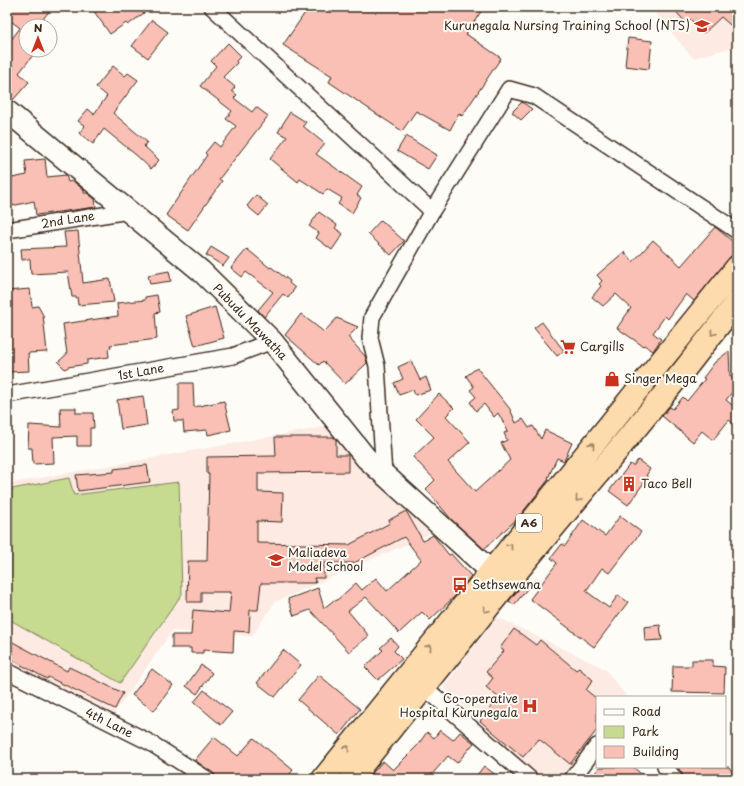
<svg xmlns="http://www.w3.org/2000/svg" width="744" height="786" font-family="'Playpen Sans',sans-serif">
	<rect width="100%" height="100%" fill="#fdfcf7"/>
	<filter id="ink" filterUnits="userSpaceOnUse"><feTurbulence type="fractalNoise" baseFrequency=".025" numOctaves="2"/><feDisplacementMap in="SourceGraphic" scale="8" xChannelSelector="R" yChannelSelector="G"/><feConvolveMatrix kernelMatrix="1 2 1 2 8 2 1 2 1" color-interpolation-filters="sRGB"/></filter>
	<g filter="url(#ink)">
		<!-- built -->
		<path fill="#fceae3" d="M650,7H737V46L693,58Z
			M330,426L430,534L275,602L252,636L172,631L113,715L7,663V618L120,682L179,483L73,496L69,479L7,490V484Z
			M497,617L605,669L627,697H597V736L564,779H540L443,687Z"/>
		<!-- green -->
		<path fill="#c6db90" stroke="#808257" d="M69,478L74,495L179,482L182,594L120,683L7,618V490Z"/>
		<!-- building -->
		<path fill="#fbc0b5" stroke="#3b2a1e" d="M7,7H53L42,20L49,26H26V50H37L19,73L29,82L13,100L7,95V45L20,28L7,18Z
			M91,7H152L128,25L126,23L110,34Z
			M309,7H484L466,34L501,58L462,116L459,113L450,130L416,111L402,131L329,82L332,76L283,45Z
			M672,7H731L737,14V31L721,17L704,33L690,19L686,23Z
			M152,20L168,32L148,58L132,46Z
			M628,38L652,41L649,69L625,66Z
			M228,43L241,56L236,61L237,63L223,77L235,87L232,91L237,95L234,98L252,112L256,107L268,116L219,179L222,181L188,230L166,215L207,155L205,153L214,142L220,147L236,126L226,119L232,111L200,86L216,66L211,61Z
			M113,66L125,76L128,73L138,80L113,113L147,142L144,146L159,160L151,169L136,155L104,129L93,144L79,133L85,126L78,121L88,109L94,114L107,96L96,87Z
			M522,102L532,109L521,120L512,112Z
			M290,112L306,122L303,126L325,144L316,154L362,187L357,195L361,198L352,213L338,204L342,198L327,189L323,194L300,179L298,182L270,159L287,137L278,132Z
			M406,136L437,155L428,169L397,151Z
			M45,159L47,177L66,175L68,182L73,181L84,190V193H87L95,199L96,207L36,215L34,201L7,207V179L27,175L25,161Z
			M256,195L268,205L259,216L247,206Z
			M319,212L337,225L335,228L343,234L332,250L316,238L319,233L309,226Z
			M381,220L404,241L391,255L368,234Z
			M715,227L737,245V249L694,301L686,294L668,319L665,316L653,333L661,339L653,351L644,345L643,346L617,328L631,308L616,294L603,306L592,297L601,286L599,284L602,281L597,275L624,252L633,262L653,240L681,266Z
			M78,231L83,283L110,279L114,302L78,305L77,297H72L68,272L31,274L30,259L22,260L21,249L66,247L64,232Z
			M211,247L229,258L223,266L206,255Z
			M247,249L270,268L271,267L290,281L289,283L295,288L288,298L283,294L264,317L258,310L273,292L246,272L242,277L231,268Z
			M169,271L171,281L150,284L148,275Z
			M30,289L32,307L38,306L43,315L47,352L28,353L29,371L8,372L7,291Z
			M157,295L160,312L155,313L157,339L110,345L111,348L108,349L109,357L87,360V364L68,367L65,369L58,362L67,354L63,324L118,316L117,303L145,300V297Z
			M215,307L224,338L195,346L186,316Z
			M301,314L324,332L337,318L358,327L348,337L365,356L367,363L345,384L323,361L319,365L285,335Z
			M542,322L564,351L557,356L534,328Z
			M729,351L730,376L737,382V386L726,400L737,409V427L729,420L713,440L702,431L693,442L662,416L670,407L673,409L683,397L687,401L705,379L703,378L715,362Z
			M411,361L420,380L426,377L431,390L415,395L413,390L399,395L394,383L403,379L398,367Z
			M477,368L510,409L516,423L523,419L529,428L533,426L541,439L545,430L572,443L564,461L557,458L548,478L549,479L518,518L484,549L451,519L426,489L435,480L413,457L434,437L416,419L439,394L454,408L446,416L470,442L448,462L475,492L510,460L501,443L507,440L504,433L508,431L498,413L494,417L484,404L476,411L470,402L476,397L470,390L474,387L466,376Z
			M179,383H193L194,407L224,401L231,430L208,435L207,430L184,432L183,421H174L173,411L179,410Z
			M143,396L147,425L121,429L117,400Z
			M60,408H76V413H93L94,428H90V446H77V436L53,437L54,463L33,464L32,448H28L29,425L61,427Z
			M275,437H333L336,439V455H348V472L258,473V492L283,493L282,522L257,521V543L349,545L390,523L389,520L406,511L423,541L433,535L449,555L451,554L471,576L456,595L430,620L422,612L399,633L366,597L348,611L369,636L349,652L310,610L294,616L288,599L318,588L324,608L334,600L336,601L356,583L362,590L376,578L387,591L421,560L404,537L354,563H324V578H314L316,583H261L258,610H250L249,632L234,631L233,652L203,650V653H191V648H172V635H191L193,610L229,613L231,592H201V602H187L188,561H207L209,474H207V457L276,456Z
			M638,460L650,469L646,476L648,477L628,505L609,491L630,464L633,466Z
			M147,465L150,482L78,491L76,475L114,472V469Z
			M620,516L641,532L609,573L602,568L586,591L609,608L618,595L628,602L594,647L530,599L557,563L551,558L562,544L565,546L583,520L605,536Z
			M523,584L528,588L514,605L509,601Z
			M660,625L662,640L645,641L644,627Z
			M514,629L536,645L540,640L576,670L579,668L593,680L586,690L597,699V730L570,764L539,739L523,757L480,721L499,698L486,687L493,678L486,672L504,651L500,648Z
			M391,638L398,646L394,651L402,659L378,680L365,667L383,650L380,648Z
			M7,639L67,671L69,667L123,693L115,709L48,677L47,679L7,657Z
			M283,650L301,665L275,697L257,683Z
			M692,660H713V666L725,667L724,693L672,692L673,666H692Z
			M201,665L212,673L197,694L186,686Z
			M152,669L173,685L154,711L132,695Z
			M319,675L360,709L339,735L298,700Z
			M204,690L232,712L221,725L194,702Z
			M440,730L453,740L460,732L474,743L457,763L448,756L428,779H367L383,761L393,770L417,746L427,732L434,738Z
			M214,737L238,756L254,738L293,770L286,779H220L195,760Z
			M484,766L501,779H474Z
			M600,767H633L647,779H600L594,774Z
			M678,767H729L737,779H685Z"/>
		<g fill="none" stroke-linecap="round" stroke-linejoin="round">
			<defs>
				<path id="street" d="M212,7L432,211
					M7,230L129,211
					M7,395L233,356L272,341
					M384,475L377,366L370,338L372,317L432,211L509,89L534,96L737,231
					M7,671L149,742L207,779
					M424,687L530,779
					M665,767L675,779
					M572,779L597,746"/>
				<path id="secondary" d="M7,111L201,271L272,341L366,458L504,583"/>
				<path id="highway" d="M323,779L737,267
					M351,779L506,585L684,370L737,302"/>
			</defs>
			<!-- street casing -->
			<use href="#street" stroke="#3b2a1e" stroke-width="18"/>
			<!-- secondary casing -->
			<use href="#secondary" stroke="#3b2a1e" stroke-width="24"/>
			<!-- highway casing -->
			<use href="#highway" stroke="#3b2a1e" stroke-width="25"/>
			<!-- street -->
			<use href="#street" stroke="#fdfcf7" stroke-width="15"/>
			<!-- secondary -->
			<use href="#secondary" stroke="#fdfcf7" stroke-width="21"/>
			<!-- highway -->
			<use href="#highway" stroke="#fedbac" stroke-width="22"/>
		</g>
		<!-- one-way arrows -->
		<defs><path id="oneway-chevron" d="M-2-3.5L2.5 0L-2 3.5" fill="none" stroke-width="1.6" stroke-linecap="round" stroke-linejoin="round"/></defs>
		<g stroke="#9c8265">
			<use href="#oneway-chevron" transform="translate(713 333) rotate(128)"/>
			<use href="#oneway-chevron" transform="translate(592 445) rotate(-51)"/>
			<use href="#oneway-chevron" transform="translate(578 499) rotate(130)"/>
			<use href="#oneway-chevron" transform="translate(510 546) rotate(-51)"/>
			<use href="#oneway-chevron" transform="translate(486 610) rotate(129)"/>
			<use href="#oneway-chevron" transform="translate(429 647) rotate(-51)"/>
			<use href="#oneway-chevron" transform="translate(347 748) rotate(-51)"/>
		</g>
	</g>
	<!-- icons -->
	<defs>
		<symbol id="university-bare" viewBox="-9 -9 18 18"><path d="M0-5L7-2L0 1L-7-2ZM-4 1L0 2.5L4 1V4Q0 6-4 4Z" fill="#c8321e" stroke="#fdfcf7" stroke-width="2.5" paint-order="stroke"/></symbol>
		<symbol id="supermarket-bare" viewBox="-9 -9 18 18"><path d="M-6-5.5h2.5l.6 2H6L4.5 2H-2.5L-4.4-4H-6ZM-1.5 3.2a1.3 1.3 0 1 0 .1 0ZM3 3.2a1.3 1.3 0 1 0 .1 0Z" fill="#c8321e" stroke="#fdfcf7" stroke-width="2.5" paint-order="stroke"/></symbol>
		<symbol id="shop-bare" viewBox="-9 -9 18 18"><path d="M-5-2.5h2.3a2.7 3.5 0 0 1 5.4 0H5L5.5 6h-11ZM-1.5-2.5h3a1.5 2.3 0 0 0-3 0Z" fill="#c8321e" stroke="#fdfcf7" stroke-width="2.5" paint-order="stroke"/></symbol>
		<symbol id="building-bare" viewBox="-9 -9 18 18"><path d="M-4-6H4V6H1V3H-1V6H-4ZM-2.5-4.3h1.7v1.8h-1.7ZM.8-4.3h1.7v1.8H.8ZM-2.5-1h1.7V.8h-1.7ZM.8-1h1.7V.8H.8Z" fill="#c8321e" stroke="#fdfcf7" stroke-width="2.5" paint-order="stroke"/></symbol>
		<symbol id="school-bare" viewBox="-9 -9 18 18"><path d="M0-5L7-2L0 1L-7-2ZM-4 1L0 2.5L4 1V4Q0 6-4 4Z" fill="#c8321e" stroke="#fdfcf7" stroke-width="2.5" paint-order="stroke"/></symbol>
		<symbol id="bus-bare" viewBox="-9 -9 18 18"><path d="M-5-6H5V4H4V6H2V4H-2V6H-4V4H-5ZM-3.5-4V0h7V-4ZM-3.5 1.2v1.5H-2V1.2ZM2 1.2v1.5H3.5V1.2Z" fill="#c8321e" stroke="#fdfcf7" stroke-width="2.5" paint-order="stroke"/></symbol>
		<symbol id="hospital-bare" viewBox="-9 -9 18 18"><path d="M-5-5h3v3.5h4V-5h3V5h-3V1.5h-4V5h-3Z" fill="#c8321e" stroke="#fdfcf7" stroke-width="2.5" paint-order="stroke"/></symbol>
	</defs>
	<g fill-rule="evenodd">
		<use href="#university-bare" x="691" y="15" width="22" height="22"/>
		<use href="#supermarket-bare" x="557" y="336" width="22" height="22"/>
		<use href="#shop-bare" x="601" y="368" width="22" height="22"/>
		<use href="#building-bare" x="618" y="473" width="22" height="22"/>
		<use href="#school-bare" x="265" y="549" width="22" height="22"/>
		<use href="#bus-bare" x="449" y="574" width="22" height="22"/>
		<use href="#hospital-bare" x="519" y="695" width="22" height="22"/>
	</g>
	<g text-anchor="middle" stroke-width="4" stroke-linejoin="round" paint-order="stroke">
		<!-- shield labels -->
		<rect fill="#fdfcf7" stroke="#75695f" stroke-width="1" x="516" y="514" width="26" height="18" rx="3"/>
		<g font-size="11" font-weight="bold" fill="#3b2a1e">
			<text x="529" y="527">A6</text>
		</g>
		<!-- poi labels -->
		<g font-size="12" fill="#3b2a1e" stroke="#fdfcf7" text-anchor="start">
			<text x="690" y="30" text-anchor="end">Kurunegala Nursing Training School (NTS)</text>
			<text x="580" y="351">Cargills</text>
			<text x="624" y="383">Singer Mega</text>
			<text x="641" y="488">Taco Bell</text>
			<text x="288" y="557">Maliadeva<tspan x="288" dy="14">Model School</tspan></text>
			<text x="472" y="589">Sethsewana</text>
			<text x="518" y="703" text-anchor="end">Co-operative<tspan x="518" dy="14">Hospital Kurunegala</tspan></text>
		</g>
		<!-- street labels -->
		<g font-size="12" fill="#3b2a1e" stroke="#fdfcf7">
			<text transform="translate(68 220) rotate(-9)" y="4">2nd Lane</text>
			<text transform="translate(250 322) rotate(46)" y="4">Pubudu Mawatha</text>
			<text transform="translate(141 372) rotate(-10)" y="4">1st Lane</text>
			<text transform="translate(109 723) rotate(26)" y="4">4th Lane</text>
		</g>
	</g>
	<!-- margin -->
	<rect width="744" height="786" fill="none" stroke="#fdfcf7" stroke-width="24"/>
	<rect x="12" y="12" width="720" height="762" fill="none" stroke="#3b2a1e" stroke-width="1.5" filter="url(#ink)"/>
	<!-- legend -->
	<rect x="596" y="696" width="130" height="72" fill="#fdfcf7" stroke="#afa8a0"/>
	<rect x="604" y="709" width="20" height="6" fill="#fdfcf7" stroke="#afa8a0"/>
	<text x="632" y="716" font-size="12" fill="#3b2a1e">Road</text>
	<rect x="604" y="726" width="20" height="12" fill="#c6db90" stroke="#afa8a0"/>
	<text x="632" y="736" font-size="12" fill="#3b2a1e">Park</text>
	<rect x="604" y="746" width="20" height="12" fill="#fbc0b5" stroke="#afa8a0"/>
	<text x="632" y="756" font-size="12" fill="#3b2a1e">Building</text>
	<!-- north arrow -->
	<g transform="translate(38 38)"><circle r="19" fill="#fdfcf7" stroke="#afa8a0"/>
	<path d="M0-3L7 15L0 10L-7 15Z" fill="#c8321e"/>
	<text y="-6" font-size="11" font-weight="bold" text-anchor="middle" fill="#3b2a1e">N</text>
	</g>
</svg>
